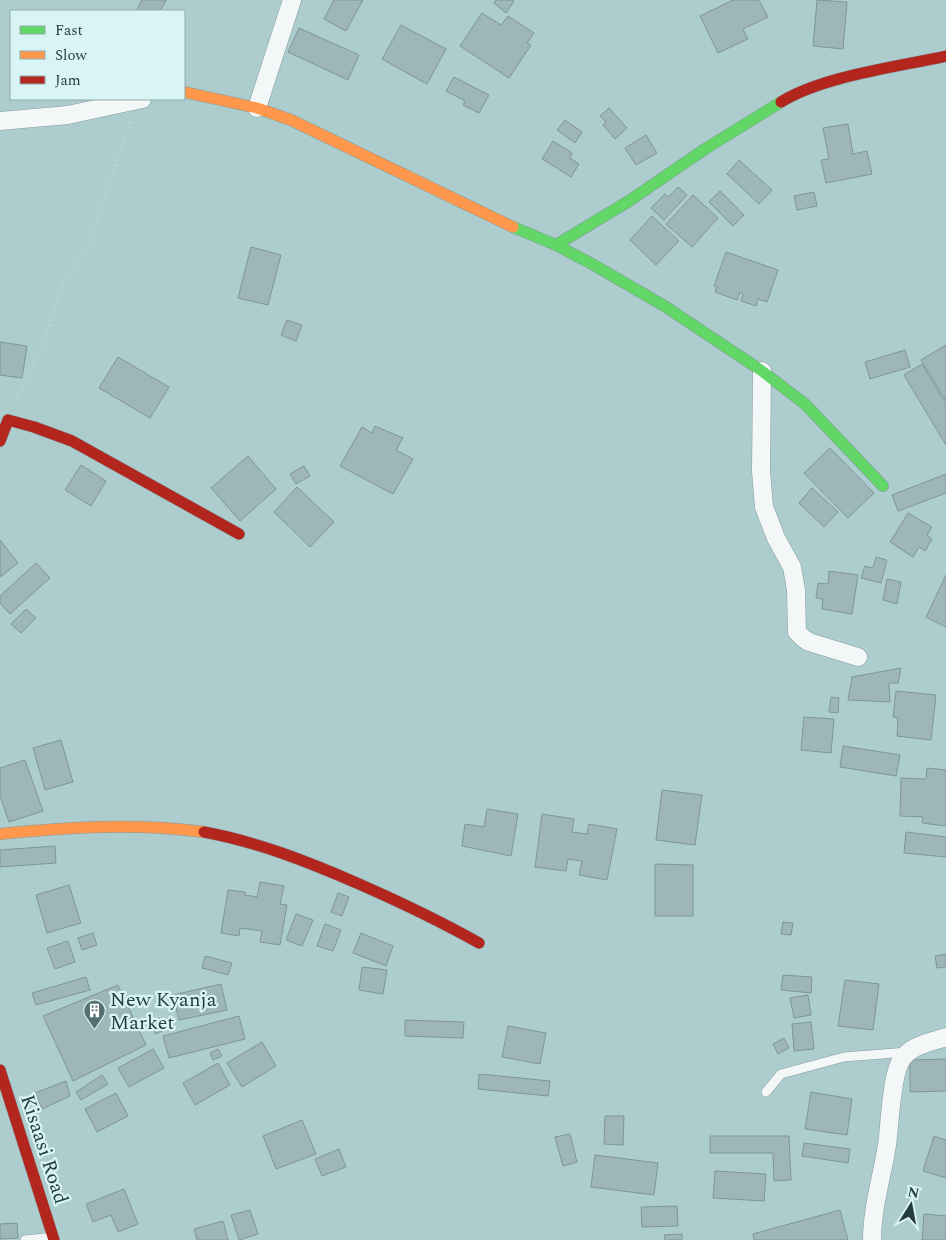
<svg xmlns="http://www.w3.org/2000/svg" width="946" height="1240" font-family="Spectral,serif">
	<rect width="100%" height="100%" fill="#adccce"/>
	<!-- building -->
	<path fill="#9eb5ba" stroke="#7e969a" d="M142,0H165L166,1L160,11H136Z
		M334,0H363L346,31L324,19Z
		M496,0H512L514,1L506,13L494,3Z
		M733,0H759L768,17L743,29L748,39L718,53L700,16Z
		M817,0L847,2L843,49L813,46Z
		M482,13L501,25L508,16L534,33L527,43L531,45L509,78L460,46Z
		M401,25L446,49L427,84L382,59Z
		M299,28L359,55L348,80L288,52Z
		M454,77L489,95L479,113L463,105L465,101L446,91Z
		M609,108L627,128L615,139L603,125L606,122L600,116Z
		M565,120L582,132L575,143L557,130Z
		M848,124L853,154L867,151L872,174L826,183L821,160L829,159L823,128Z
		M646,135L657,153L636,165L625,148Z
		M553,141L572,153L570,158L579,164L571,177L542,159Z
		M739,160L772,190L759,204L727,174Z
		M678,187L687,195L664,220L651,208L665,194L668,197Z
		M720,191L744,215L733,226L709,202Z
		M814,192L817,206L797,210L794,196Z
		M693,195L718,218L692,247L666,224Z
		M652,216L679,241L656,265L630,240Z
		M251,247L281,255L268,305L238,298Z
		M726,252L778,270L767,302L758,299L756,306L741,301L743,294L740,292L737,300L715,292L717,287L714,286Z
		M287,320L302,325L296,341L281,335Z
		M0,342L27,346L22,378L0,375Z
		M946,345V401L921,360Z
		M905,350L910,367L870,379L865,362Z
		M118,357L169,387L150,418L99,388Z
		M922,364L946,404V445L904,375Z
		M375,426L403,438L396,450L413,459L393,494L340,466L362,427L372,433Z
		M830,448L874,493L848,518L804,473Z
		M248,456L276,489L240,521L211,488Z
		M81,465L106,481L91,506L65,490Z
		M304,466L310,476L296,484L290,474Z
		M946,474V493L898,511L892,495Z
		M297,487L334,522L310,547L274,512Z
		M812,488L838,512L824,527L799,503Z
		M908,513L932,527L927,535L932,539L925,551L919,547L913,557L890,542Z
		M0,540L18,563L0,577Z
		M876,557L887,560L881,583L861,578L865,566L873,568Z
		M36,563L50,578L10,614L0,603V596Z
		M829,571L858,575L852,614L822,609L823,599L816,598L818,583L828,584Z
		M946,575V627L926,617Z
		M887,579L901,582L897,604L883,600Z
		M26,609L36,618L21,633L11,624Z
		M901,668L898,683H889L890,702L848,700L852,677Z
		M896,691L936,695L931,740L897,736L898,718L893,717Z
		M831,697L839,698L838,713L829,712Z
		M804,717L834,719L831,753L801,750Z
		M61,740L73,782L45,790L33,748Z
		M843,746L900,755L896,776L840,767Z
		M25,760L43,811L9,822L0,796V768Z
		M927,768L946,770V826L922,823L923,817L900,816L901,778L926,779Z
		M662,790L702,795L695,845L656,840Z
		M487,809L518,814L511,856L462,846L465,824L484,827Z
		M542,814L574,819L572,832L587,834L589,824L617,829L607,880L579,875L582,861L568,859L566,871L535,867Z
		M906,832L946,837V857L904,853Z
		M55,846L56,863L0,867V850Z
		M655,864L693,865V916H655Z
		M260,882L284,886L280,904L287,905L280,945L260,942L262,931L240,928L239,936L221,933L228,890L245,892V895L257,897Z
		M69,885L81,923L47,933L36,895Z
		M338,893L349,897L342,916L331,912Z
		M296,914L313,920L302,946L286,940Z
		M783,922L793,923L791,935L781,934Z
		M325,924L341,930L333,951L317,946Z
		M93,933L97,945L82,950L78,938Z
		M361,933L393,946L386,966L353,953Z
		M68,941L75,962L55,969L47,948Z
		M946,954V967L937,968L935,956Z
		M205,956L232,963L228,975L202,968Z
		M362,967L387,970L383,994L359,990Z
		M783,975L812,977L811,993L781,990Z
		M86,977L90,990L36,1005L32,993Z
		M845,980L879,984L873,1030L838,1026Z
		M221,984L227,1010L179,1020L173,995Z
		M118,985L146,1045L73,1081L43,1016Z
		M808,995L811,1015L794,1018L790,998Z
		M239,1016L245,1039L169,1058L163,1036Z
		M159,1018L165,1030L155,1034L150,1022Z
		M405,1020L464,1022L463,1038L405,1036Z
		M811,1022L814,1049L794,1051L792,1024Z
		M508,1026L546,1033L540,1064L502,1057Z
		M784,1038L789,1048L778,1054L773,1044Z
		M262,1042L276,1066L242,1087L227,1063Z
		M153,1049L164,1068L129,1087L118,1068Z
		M218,1049L222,1056L213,1060L210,1053Z
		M946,1059V1091L910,1092V1060Z
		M218,1063L230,1085L195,1105L183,1083Z
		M479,1074L550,1081L548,1096L478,1089Z
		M102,1075L108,1084L81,1100L76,1092Z
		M66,1081L70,1096L42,1109L35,1093Z
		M811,1092L852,1099L847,1135L805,1129Z
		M116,1093L128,1116L97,1132L85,1109Z
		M605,1116H624L623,1145L604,1144Z
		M302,1120L316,1154L276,1169L263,1136Z
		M570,1134L577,1162L563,1166L555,1137Z
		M710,1136H789L791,1180L774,1181L773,1153H710Z
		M934,1136L946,1140V1178L923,1171Z
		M804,1143L850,1149L848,1163L802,1156Z
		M339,1149L346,1167L322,1176L315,1159Z
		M595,1155L658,1163L654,1195L591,1187Z
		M715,1171L766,1174L764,1201L713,1198Z
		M124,1189L138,1224L118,1232L111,1215L93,1222L86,1204Z
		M677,1206L678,1226L642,1227L641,1207Z
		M250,1210L258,1234L239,1240L231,1215Z
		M840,1210L848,1240H754L753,1234Z
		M924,1214L946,1216V1240H922Z
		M223,1221L228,1240H197L194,1229Z
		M17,1223L18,1238L0,1239V1224Z
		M682,1234V1240H665L664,1235Z"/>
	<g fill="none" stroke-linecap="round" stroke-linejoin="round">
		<defs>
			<path id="lane" d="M766,1092L781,1074L844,1057L908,1052
				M25,1240L53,1237"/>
			<path id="street" d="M257,108L292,0
				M0,121L68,115L142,99
				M762,371L761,471L764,507L776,538L792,567L796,590L797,632L803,638L809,642L858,657
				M872,1240C872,1208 882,1177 887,1145C890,1125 891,1074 902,1059C911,1045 931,1042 946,1037"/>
			<path id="fast" d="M513,227L556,245L592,264L666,307L762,371L805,404L883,486
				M556,245L629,201L705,149L781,102"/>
			<path id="slow" d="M184,92L257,108L291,120L513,227
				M0,834C68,827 136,823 204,832"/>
			<path id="jam" d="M781,102C823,76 897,67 946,56
				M0,441L8,420L34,427L72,441L239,534
				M204,832C258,842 309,862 359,884C400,902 440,921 479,943
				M0,1070L54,1240"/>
		</defs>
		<!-- lane casing -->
		<use href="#lane" stroke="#849c9e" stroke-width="10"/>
		<!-- street casing -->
		<use href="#street" stroke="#849c9e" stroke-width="19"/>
		<!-- fast casing -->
		<use href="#fast" stroke="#849c9e" stroke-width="12"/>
		<!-- slow casing -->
		<use href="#slow" stroke="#849c9e" stroke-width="12"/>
		<!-- jam casing -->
		<use href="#jam" stroke="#849c9e" stroke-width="12"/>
		<!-- path -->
		<path stroke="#c9d3d4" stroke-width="3" stroke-dasharray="1 4" stroke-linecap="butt" d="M17,399L45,341L64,280L92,240L110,179L132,120"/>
		<!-- lane -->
		<use href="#lane" stroke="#f3f7f8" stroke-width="9"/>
		<!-- street -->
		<use href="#street" stroke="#f3f7f8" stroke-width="18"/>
		<!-- fast -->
		<use href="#fast" stroke="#63d668" stroke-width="11"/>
		<!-- slow -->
		<use href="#slow" stroke="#ff974d" stroke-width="11"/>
		<!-- jam -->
		<use href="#jam" stroke="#b3261e" stroke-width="11"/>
	</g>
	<!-- icons -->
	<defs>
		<symbol id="building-pin" viewBox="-11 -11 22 30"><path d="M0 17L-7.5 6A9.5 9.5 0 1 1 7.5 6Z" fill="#556f70" stroke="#d8f4f5"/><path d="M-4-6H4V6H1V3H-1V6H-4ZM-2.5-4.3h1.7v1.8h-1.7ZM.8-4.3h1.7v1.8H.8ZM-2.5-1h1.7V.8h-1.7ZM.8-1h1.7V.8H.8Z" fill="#fff"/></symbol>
	</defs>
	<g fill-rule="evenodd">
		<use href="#building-pin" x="82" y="998" width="25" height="34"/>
	</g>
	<g text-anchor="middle" stroke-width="4.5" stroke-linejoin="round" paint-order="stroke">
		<!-- poi labels -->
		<g font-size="20" fill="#253d3e" stroke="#d8f4f5" text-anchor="start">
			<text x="110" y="1006">New Kyanja<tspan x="110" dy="23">Market</tspan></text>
		</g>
		<!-- street labels -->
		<g font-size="20" fill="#253d3e" stroke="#d8f4f5">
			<text transform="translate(45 1149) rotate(72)" y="7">Kisaasi Road</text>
		</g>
	</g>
	<!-- legend -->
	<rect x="10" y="10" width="175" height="90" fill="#d8f4f5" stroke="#90abac"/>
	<rect x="20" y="26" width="25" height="8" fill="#63d668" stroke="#90abac"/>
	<text x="55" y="35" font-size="15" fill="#253d3e">Fast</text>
	<rect x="20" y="51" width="25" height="8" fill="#ff974d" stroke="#90abac"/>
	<text x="55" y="60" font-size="15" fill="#253d3e">Slow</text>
	<rect x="20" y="76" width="25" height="8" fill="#b3261e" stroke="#90abac"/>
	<text x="55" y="85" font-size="15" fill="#253d3e">Jam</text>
	<!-- north arrow -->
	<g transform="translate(911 1205) rotate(11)" stroke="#d8f4f5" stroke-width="4" paint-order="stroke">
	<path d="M0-4L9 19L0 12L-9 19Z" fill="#253d3e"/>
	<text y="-8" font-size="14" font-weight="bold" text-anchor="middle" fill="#253d3e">N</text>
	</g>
</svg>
